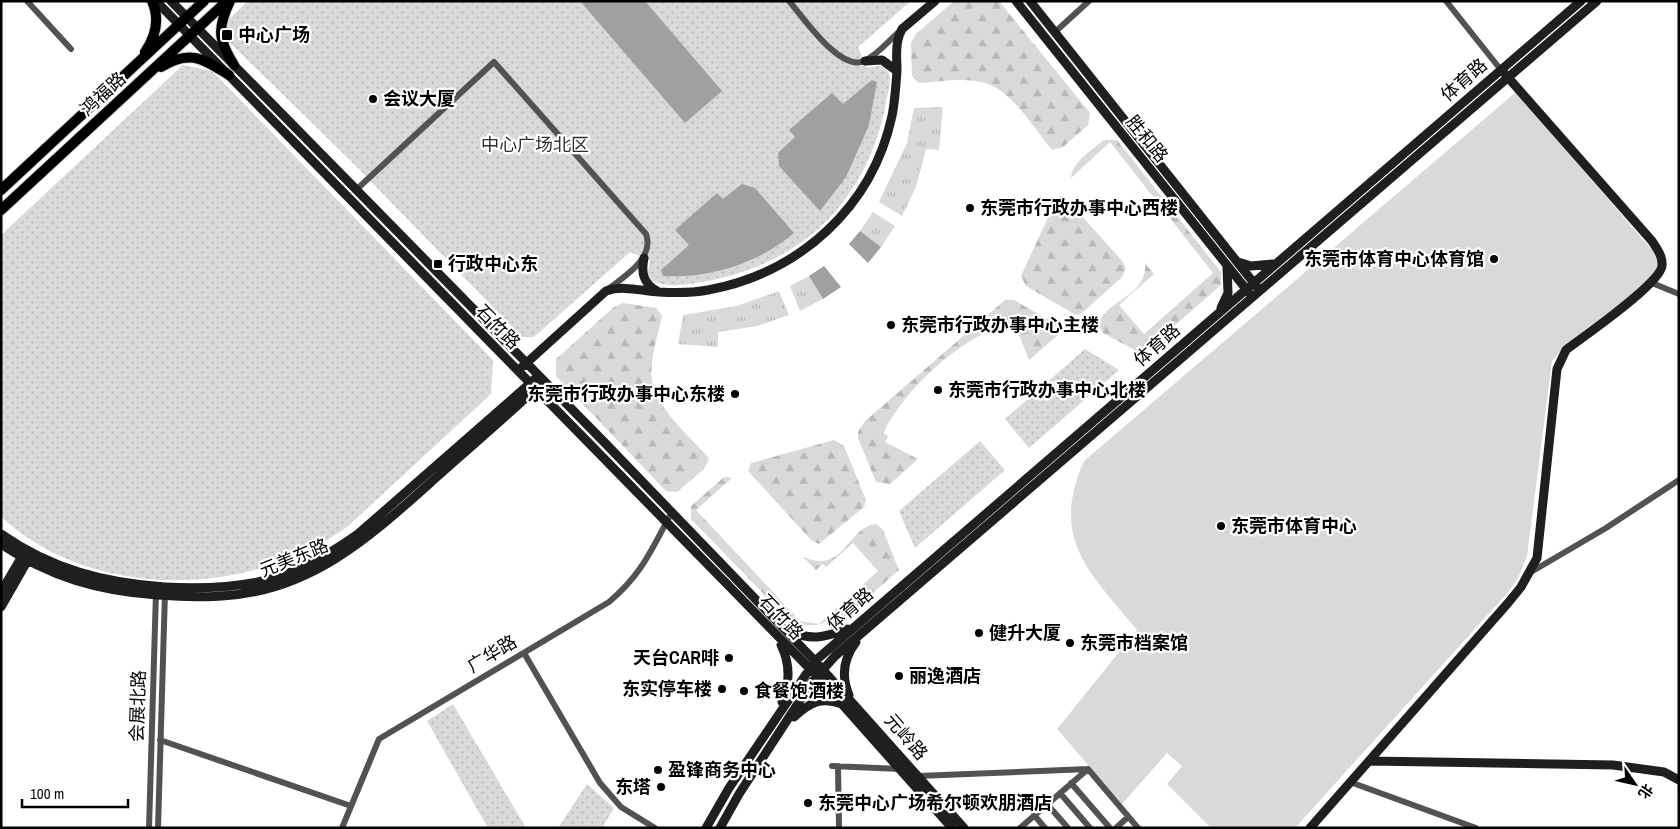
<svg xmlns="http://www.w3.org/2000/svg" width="1680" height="829" font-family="'Archivo Narrow','Noto Sans SC',sans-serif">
	<defs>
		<pattern id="grass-tufts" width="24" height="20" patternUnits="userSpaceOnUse" patternTransform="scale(1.25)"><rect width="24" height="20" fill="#d9d9d9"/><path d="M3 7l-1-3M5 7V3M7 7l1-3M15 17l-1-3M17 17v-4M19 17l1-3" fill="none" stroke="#b8b8b8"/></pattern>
		<pattern id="forest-firs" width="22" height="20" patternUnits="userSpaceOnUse" patternTransform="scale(1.25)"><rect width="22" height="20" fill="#d9d9d9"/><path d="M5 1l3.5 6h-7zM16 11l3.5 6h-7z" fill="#b8b8b8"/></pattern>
		<pattern id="park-dots" width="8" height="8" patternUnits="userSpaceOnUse" patternTransform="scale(1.25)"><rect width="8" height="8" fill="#d9d9d9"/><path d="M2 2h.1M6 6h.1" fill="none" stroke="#b8b8b8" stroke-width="1.8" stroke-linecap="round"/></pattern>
	</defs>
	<rect width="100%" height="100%" fill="#fff"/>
	<!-- grass -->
	<path fill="url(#grass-tufts)" d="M943,107L939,150L926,149L916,187L902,216L879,202L907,143L914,108Z
		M873,212L895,226L881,247L860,231Z
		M809,276L823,299L800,311L790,286Z
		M779,291L789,315L757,326L718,332V347L678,344L683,315L737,306Z"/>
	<!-- forest -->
	<path fill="url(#forest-firs)" d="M954,1H999L1090,113L1088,125L1063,147L1052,150C1035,129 1011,90 985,83C965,77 939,82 919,83L912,76L911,43L916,34Z
		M1104,140H1117L1221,272V285L1142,354L1103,333L1098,325C1105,300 1148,297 1145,263L1154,274L1119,305L1144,334L1213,273L1110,142L1071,178C1072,162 1092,150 1104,140Z
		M1061,196L1065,197L1122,261L1126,268L1122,277L1081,314L1076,315L1026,286L1021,276L1057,198Z
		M1005,300H1014L1058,325L1060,327L1059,334L1029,360L1016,327L1010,329L1007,323C960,339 906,387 883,433L888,436L885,442L918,459L890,484L876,482L858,438V432L865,421Z
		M623,303L656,308L662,316C658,336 649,361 652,381C656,408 691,438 709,458L704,469L677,492L666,491L556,376V359L614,307Z
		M834,440L844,446L866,500L864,507L819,544L812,541L748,471L751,463Z
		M727,477L732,478L696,510L800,621L819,624L878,571L853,543L826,567L823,564L816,570L803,557C845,575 847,527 876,524L883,530L899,570L837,625L831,618C818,629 803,626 788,619L691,519V506L723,478Z"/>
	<!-- park -->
	<path fill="url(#park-dots)" d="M248,1H911L858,47L867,68C872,67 880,64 885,68C893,75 889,89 887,97C880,140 863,180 834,213C801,251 751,274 702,282C687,285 659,289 647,277L650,260L630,252L534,337H522L353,163L227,40L229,19Z
		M183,65L212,71L493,360L491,394L347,527C249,597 94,602 1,517V235Z
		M1085,349L1119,370L1029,448L1005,419Z
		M980,441L1005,470L915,548L899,511Z
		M453,704L526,828H488L427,721Z
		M587,784L614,808L602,828H558Z"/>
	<!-- garden -->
	<path fill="#d9d9d9" d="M1516,92L1657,256L1659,265L1651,281L1566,344L1552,361L1527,556L1519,576L1510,590L1295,828H1211L1167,784L1182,766L1167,753L1122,804L1057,729L1137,630C1090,572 1049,540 1084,461Z"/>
	<!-- water -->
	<path fill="#a0a0a0" d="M580,1H645L722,91L685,123Z
		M872,80L877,82L869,125L862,141L846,177L820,211L779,166L778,153L795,137L789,130L832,93L843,104Z
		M742,184L755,188L794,233C759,263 709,279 663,276L661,270L689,245L675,230L717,193L723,199Z
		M860,231L881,247L868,263L849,244Z
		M824,266L841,287L823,299L809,276Z"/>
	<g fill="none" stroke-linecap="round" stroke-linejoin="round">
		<defs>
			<path id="primary" d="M230,1C217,29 218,39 234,65
				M145,52C156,36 160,19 152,1
				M161,67C190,49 203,59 229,75
				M1,190L204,1
				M1,210L227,1"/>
		</defs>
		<!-- primary casing -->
		<use href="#primary" stroke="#dbdbdb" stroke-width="12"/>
		<!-- street -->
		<path stroke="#525252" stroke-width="6" d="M27,1L71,49
			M789,1C804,18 840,72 864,61C878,55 889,40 900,31
			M1446,1L1501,70
			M1055,32L1089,1
			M357,189L494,62L646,234C655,259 623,277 607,290
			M1652,283L1679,294
			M1531,572L1606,528L1679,480
			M524,653L600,783L621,807L655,828
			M160,740L351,806
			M832,766L900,769
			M838,766L839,828
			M918,776L1088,769
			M1350,782L1476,828
			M1071,783L1110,828
			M1060,793L1090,828
			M1047,804L1068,828
			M1034,815L1045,828
			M149,828L156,592
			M158,828L165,592
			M342,828L379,739L609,602C643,573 651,550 672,512
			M1020,828L1088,769L1138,828
			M1116,828L1128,817"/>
		<!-- secondary -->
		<path stroke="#1f1f1f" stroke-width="9" d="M156,1L817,676L952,828
			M171,1L606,444L815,661L964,828
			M1016,1L1250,294
			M1030,1L1257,287
			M865,61L882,60L897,71
			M644,258C641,273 643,283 657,291
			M1238,262L1251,266L1273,264
			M1221,308L1228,293L1227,268
			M522,367L606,291C623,285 642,291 659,292C675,293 692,293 708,290C799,273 872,208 892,116C895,101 896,85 897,70C897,59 895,48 899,36L902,29L935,1
			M1,534C51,569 104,583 165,587C200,589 233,588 267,580C301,571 330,554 358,534L535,379
			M1,544C49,577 100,591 157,595C179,596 200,598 222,596C314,591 374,533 439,475C472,445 508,416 540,384
			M1,592L24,553
			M1,607L29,558
			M786,630C812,641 822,638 848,629
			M781,645C790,663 790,683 782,702
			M849,695C841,676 843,659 856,642
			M794,717C809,703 821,696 842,704
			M1370,761L1613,765L1664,772L1679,780
			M706,828L729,788L815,661L1581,1
			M720,828L739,794L812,682L835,656L1597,1
			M1310,828L1508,603L1521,587L1537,558L1557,369L1566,350C1584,336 1659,285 1662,266C1663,256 1657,249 1652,241L1505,74"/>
		<!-- primary -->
		<use href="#primary" stroke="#000" stroke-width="10"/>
	</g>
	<!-- markers -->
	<g fill="#000" stroke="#fff" stroke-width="2">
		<rect x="221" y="29" width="12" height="12" rx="2.5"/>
		<circle cx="373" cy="99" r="5"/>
		<circle cx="970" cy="208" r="5"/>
		<circle cx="1494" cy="259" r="5"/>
		<rect x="433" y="259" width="10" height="10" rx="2.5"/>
		<circle cx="891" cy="325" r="5"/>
		<circle cx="938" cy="390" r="5"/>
		<circle cx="735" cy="394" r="5"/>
		<circle cx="1221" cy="526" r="5"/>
		<circle cx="979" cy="633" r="5"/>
		<circle cx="1070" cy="643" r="5"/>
		<circle cx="729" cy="658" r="5"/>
		<circle cx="899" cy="676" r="5"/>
		<circle cx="722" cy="689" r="5"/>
		<circle cx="744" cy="691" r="5"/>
		<circle cx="658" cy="770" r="5"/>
		<circle cx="661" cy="787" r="5"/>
		<circle cx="808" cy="803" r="5"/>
	</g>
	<g text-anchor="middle" stroke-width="4.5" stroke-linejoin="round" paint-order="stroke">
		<!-- poi labels -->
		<g font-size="18" font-weight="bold" fill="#000" stroke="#fff" text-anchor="start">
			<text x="238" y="41">中心广场</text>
			<text x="383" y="105">会议大厦</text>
			<text x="980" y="214">东莞市行政办事中心西楼</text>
			<text x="1484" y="265" text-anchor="end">东莞市体育中心体育馆</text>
			<text x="448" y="270">行政中心东</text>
			<text x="901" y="331">东莞市行政办事中心主楼</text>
			<text x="948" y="396">东莞市行政办事中心北楼</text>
			<text x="725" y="400" text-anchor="end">东莞市行政办事中心东楼</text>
			<text x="1231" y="532">东莞市体育中心</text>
			<text x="989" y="639">健升大厦</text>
			<text x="1080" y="649">东莞市档案馆</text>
			<text x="719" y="664" text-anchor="end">天台CAR啡</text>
			<text x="909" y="682">丽逸酒店</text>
			<text x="712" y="695" text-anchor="end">东实停车楼</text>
			<text x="754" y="697">食餐饱酒楼</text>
			<text x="668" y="776">盈锋商务中心</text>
			<text x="651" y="793" text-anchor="end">东塔</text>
			<text x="818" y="809">东莞中心广场希尔顿欢朋酒店</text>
		</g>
		<!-- street labels -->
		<g font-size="18" fill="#000" stroke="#fff">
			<text transform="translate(1464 80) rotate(-41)" y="6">体育路</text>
			<text transform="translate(103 94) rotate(-43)" y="6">鸿福路</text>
			<text transform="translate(1147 139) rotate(51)" y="6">胜和路</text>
			<text transform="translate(498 327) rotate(45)" y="6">石竹路</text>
			<text transform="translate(1157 345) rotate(-41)" y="6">体育路</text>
			<text transform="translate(294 558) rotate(-22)" y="6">元美东路</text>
			<text transform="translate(850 609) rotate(-41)" y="6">体育路</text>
			<text transform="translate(781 617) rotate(46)" y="6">石竹路</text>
			<text transform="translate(492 654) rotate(-31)" y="6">广华路</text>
			<text transform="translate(138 706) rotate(-88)" y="6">会展北路</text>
			<text transform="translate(906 737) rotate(49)" y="6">元岭路</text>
		</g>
		<!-- park labels -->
		<g font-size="18" fill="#303030" stroke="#fff">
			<text x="535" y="151">中心广场北区</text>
		</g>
	</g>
	<!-- border -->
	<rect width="1680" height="829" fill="none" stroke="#000000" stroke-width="5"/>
	<!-- north arrow -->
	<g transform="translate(1635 784) rotate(124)" stroke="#ffffff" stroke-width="4" paint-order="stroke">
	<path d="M0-4L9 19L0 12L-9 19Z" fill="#000000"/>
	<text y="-8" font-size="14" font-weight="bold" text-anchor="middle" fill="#000000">北</text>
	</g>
	<!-- scale -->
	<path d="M22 799v8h106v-8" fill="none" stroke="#000000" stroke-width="2.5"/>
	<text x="30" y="799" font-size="15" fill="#000000" stroke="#ffffff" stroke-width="4" paint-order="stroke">100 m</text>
</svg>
